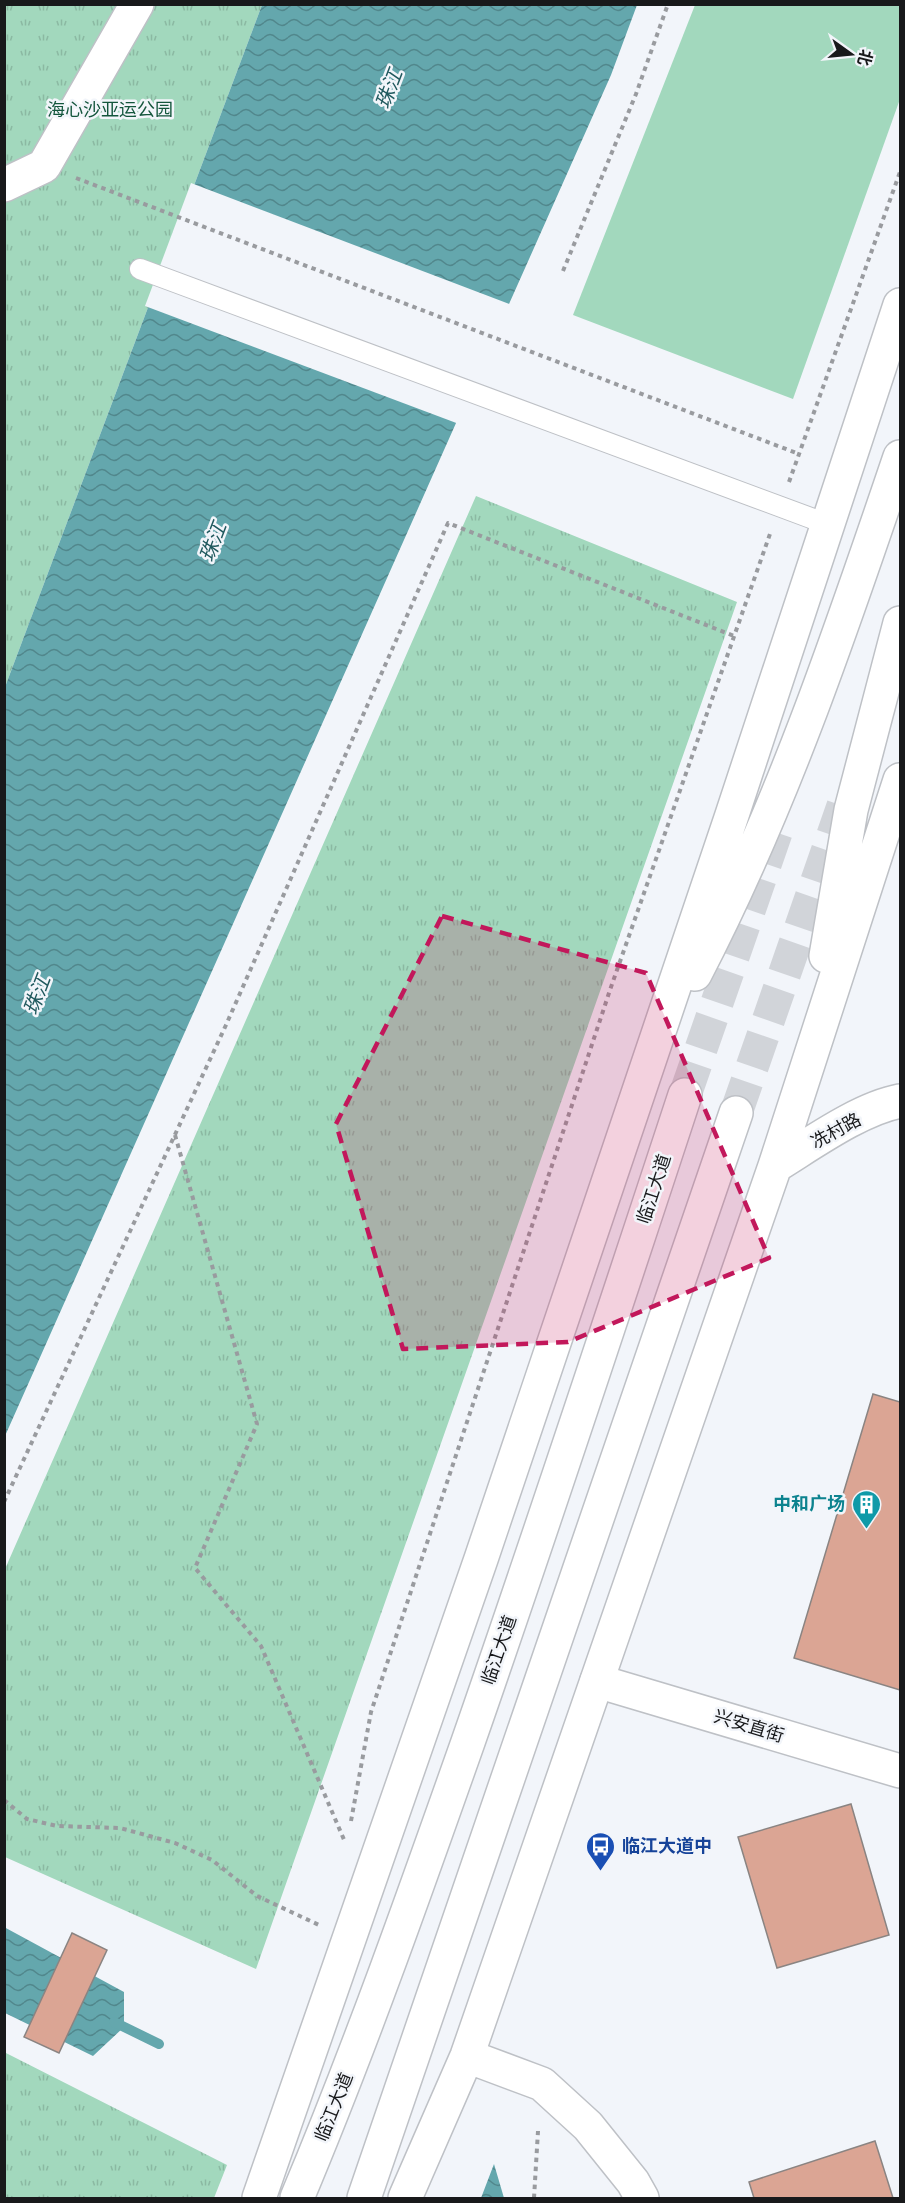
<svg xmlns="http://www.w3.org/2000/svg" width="905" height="2203" font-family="'Public Sans','Noto Sans SC',sans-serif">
	<defs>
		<pattern id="park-tufts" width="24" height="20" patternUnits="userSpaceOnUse" patternTransform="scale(1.5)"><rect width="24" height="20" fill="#a2d8bd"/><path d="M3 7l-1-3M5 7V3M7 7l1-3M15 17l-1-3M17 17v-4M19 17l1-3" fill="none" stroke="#8bb9a2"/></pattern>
		<pattern id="water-waves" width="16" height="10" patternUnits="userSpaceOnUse" patternTransform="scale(1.5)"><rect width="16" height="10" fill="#64a7ad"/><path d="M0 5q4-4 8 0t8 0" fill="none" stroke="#51878c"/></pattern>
	</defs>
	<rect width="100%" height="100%" fill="#f2f5fa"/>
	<!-- green -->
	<path fill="#a2d8bd" d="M695,5H900V99L793,399L573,315Z"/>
	<!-- park -->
	<path fill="url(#park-tufts)" d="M5,5H262L5,687Z
		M476,496L737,602L256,1969L5,1857V1569Z
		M4,2052L227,2165L214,2198H5Z"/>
	<!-- water -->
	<path fill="url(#water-waves)" d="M262,5H637L611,75L5,1436V687Z
		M4,1927L124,1992V2027L93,2056L5,2013Z
		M494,2164L504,2198H481Z"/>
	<!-- pier -->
	<path fill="#f2f5fa" d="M191,183L512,305L459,424L145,306Z"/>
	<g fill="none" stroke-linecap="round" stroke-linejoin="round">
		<!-- stream -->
		<path stroke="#64a7ad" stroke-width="10" d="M114,2022L159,2044"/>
	</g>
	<!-- building -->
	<path fill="#dba594" stroke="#8a8482" stroke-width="1.5" d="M873,1394L900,1402V1690L794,1658Z
		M851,1804L889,1935L777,1968L738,1837Z
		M72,1933L107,1950L59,2053L24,2037Z
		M875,2141L893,2198H754L749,2182Z"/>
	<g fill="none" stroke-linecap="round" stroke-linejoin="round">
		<!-- secondary-tunnel -->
		<path stroke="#d1d4d9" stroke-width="33" stroke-dasharray="33 16" stroke-linecap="butt" d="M685,1095L778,827
			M736,1113L843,806"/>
		<defs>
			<path id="lane" d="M140,269L827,524"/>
			<path id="street" d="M4,185L44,166L137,4
				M597,1681L900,1771"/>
			<path id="secondary" d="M826,956L851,810L900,623
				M695,974C780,811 841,631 900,457
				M775,1166C811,1144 859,1109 900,1101
				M467,2056L542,2084L588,2126L633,2182L642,2198
				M259,2198L481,1559L732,815L900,305
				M297,2198C360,2048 414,1895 468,1742C543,1527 614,1311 685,1095
				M364,2198L736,1113
				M405,2198L467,2056L775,1166L900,780"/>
		</defs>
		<!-- lane casing -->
		<use href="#lane" stroke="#bec1c6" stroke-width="22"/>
		<!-- street casing -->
		<use href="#street" stroke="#bec1c6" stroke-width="36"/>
		<!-- secondary casing -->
		<use href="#secondary" stroke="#bec1c6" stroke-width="36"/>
		<!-- path -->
		<path stroke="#999b9f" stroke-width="4" stroke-dasharray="4.5 4.5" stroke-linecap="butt" d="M76,178L799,454
			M563,271L636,94L668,4
			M789,482L900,172
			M175,1135L257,1424L195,1568L261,1646L345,1842
			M4,1502L226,1025L448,523L734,636
			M4,1800L27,1819L57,1826L120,1828L175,1843L212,1860L257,1896L319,1925
			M351,1821L371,1712L610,990L771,531
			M534,2198L538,2131"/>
		<!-- lane -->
		<use href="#lane" stroke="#fff" stroke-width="20"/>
		<!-- street -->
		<use href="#street" stroke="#fff" stroke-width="33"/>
		<!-- secondary -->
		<use href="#secondary" stroke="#fff" stroke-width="33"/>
	</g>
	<!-- marked area -->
	<path fill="#c2185b" fill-opacity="0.2" stroke="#c2185b" stroke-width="4.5" stroke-dasharray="12 8" stroke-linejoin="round" d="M442,916L646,973L769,1258L568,1342L403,1349L336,1124Z"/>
	<!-- icons -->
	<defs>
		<symbol id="building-pin" viewBox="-11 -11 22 30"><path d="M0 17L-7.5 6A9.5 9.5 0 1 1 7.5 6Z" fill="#0f9aa8" stroke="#f2f5fa"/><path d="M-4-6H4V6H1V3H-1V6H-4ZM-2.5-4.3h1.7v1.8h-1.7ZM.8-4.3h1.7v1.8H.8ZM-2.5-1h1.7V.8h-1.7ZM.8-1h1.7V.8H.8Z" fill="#fff"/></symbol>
		<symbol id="bus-pin" viewBox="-11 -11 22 30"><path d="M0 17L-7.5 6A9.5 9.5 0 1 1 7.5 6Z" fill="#1a4fb4" stroke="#f2f5fa"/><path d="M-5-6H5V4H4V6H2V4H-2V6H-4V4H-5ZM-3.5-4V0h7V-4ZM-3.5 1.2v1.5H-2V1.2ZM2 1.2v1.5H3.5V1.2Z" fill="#fff"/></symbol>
	</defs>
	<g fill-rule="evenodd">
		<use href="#building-pin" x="850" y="1488" width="33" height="45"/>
		<use href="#bus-pin" x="584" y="1830" width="33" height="45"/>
	</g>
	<g text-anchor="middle" stroke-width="5" stroke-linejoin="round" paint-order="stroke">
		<!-- park labels -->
		<g font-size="18" fill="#14563d" stroke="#f2f5fa">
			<text x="110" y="116">海心沙亚运公园</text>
		</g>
		<!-- street labels -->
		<g font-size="18" fill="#18191b" stroke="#f2f5fa">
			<text transform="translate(836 1131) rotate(-29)" y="6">冼村路</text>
			<text transform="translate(654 1189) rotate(-72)" y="6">临江大道</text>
			<text transform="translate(499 1650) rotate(-71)" y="6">临江大道</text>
			<text transform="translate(749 1726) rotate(17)" y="6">兴安直街</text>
			<text transform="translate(334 2107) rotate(-68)" y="6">临江大道</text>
		</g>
		<!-- culture labels -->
		<g font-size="18" font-weight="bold" fill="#0d838f" stroke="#f2f5fa" text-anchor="end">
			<text x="845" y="1510">中和广场</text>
		</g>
		<!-- transit labels -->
		<g font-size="18" font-weight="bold" fill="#164399" stroke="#f2f5fa" text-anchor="start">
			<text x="622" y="1852">临江大道中</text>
		</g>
		<!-- water labels -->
		<g font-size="20" font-style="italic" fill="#20595e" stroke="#f2f5fa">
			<text transform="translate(389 89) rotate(-69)" y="7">珠江</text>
			<text transform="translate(213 542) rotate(-69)" y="7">珠江</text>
			<text transform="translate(37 995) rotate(-69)" y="7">珠江</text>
		</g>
	</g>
	<!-- border -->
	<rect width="905" height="2203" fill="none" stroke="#18191b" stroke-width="12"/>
	<!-- north arrow -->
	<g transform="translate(851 54) rotate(105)" stroke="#f2f5fa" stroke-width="4.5" paint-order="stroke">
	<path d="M0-4.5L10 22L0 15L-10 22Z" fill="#18191b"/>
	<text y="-9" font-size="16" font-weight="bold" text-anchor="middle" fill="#18191b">北</text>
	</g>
</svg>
